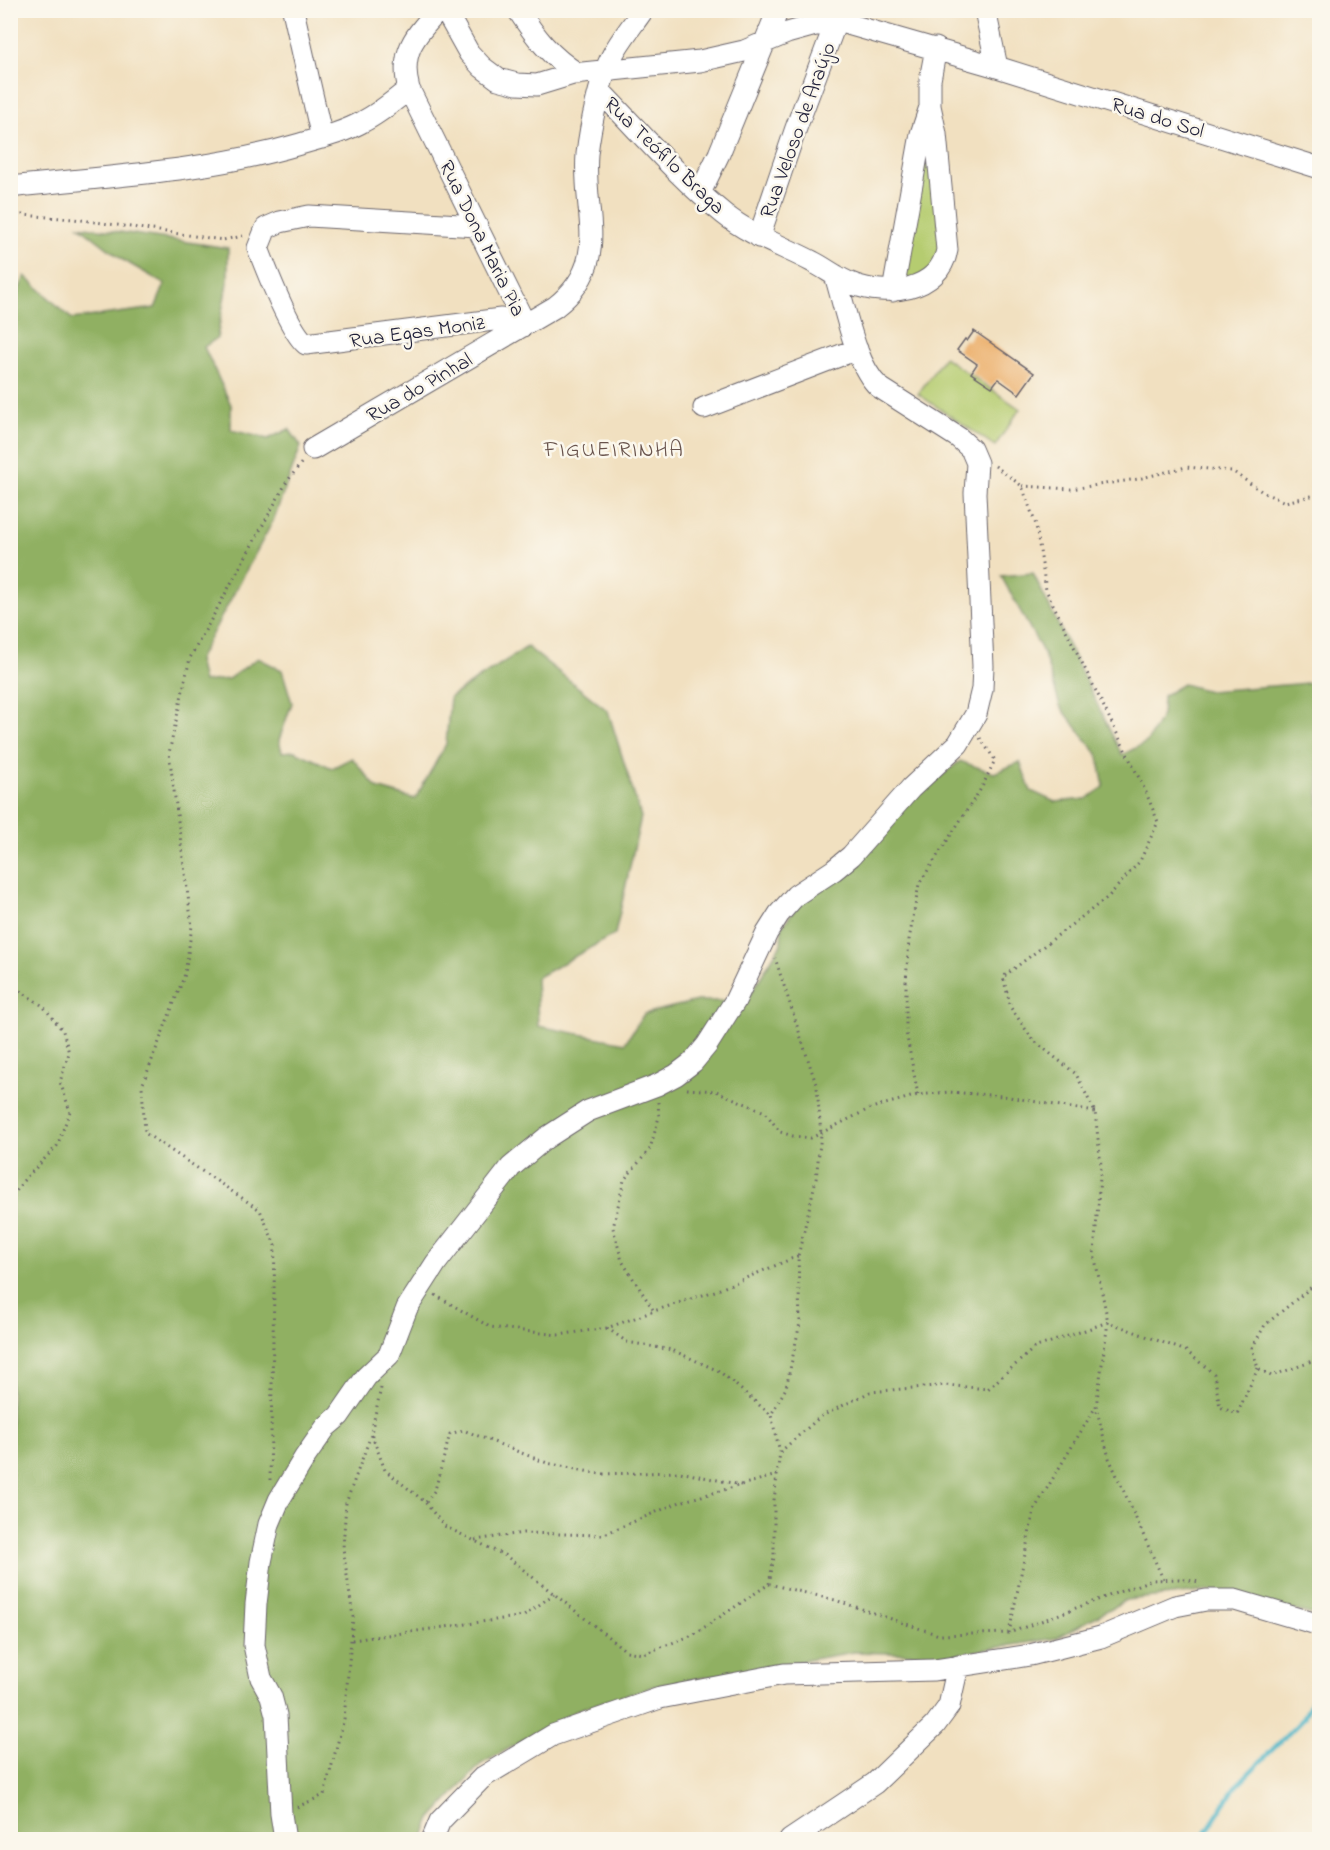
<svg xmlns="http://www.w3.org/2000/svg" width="1330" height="1850" font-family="'Indie Flower',sans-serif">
	<rect width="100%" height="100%" fill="#fbf7ec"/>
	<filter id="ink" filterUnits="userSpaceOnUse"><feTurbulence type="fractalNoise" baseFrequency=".0167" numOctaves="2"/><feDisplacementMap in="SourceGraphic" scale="12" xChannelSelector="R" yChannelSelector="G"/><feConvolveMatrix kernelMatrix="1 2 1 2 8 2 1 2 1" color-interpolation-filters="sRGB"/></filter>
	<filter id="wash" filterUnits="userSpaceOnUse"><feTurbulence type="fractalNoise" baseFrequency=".008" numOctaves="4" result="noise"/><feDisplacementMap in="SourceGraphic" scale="24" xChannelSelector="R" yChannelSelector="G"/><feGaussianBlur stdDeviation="1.35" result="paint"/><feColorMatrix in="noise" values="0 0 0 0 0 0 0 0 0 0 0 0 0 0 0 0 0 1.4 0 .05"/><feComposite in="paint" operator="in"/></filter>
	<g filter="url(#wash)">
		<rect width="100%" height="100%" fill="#f1e0c0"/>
		<!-- green -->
		<path fill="#b5cc70" stroke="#6c7756" stroke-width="1.5" d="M930,106L943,265L893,291Z
			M944,357L1020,409L995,446L918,394Z"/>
		<!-- forest -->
		<path fill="#90b062" stroke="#59694e" stroke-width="1.5" d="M79,226L228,248V279L217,338L204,347L231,405V430L268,439L289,429L301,446L273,521L198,660L203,682L228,679L258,658L282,670L292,703L279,740L282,752L295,751L332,768L352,758L377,788L415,799L446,744L450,697L527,647L608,711L641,817L615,934L536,978L538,1026L625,1043L644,1014L697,1001H746L781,944L782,926L799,904L842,875L882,838L902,807L960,761L994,773L1020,762L1031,791L1055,802L1086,799L1104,787L1098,755L1060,706L1044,654L1001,576L1033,573L1122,755L1147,742L1162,715L1163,696L1183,684L1209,691L1319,682V1616L1209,1591L1126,1600L1057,1638L951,1655L854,1652L655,1686L580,1709L481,1764L431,1819L423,1839L11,1840V308L25,276L72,319L155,308L165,284L123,260Z"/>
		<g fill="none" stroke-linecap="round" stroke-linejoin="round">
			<!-- stream -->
			<path stroke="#49b4c6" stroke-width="4.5" d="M1201,1840L1236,1786L1304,1718L1320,1680"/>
		</g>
		<g id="blocks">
			<!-- building -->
			<path fill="#ecb16e" d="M974,331L1034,373L1019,394L998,379L992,387L971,373L977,364L957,350L965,339L967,341Z"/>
		</g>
	</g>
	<g filter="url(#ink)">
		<use href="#blocks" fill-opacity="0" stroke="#6a646a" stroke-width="1.5"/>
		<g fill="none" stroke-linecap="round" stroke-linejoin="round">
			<defs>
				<path id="minor" d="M293,10L322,138
					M439,10C415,35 399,53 409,89L525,324
					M445,10L469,53L482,67L498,79L517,84L537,85L573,74L700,61L744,51L787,33L816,25L844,23L997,67L1320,168
					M518,10C536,38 550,56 578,74
					M985,10L997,67
					M600,91C641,133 679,178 724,214C751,236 783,246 813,262C827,269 838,279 853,284C886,297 939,292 947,250L936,134L930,106V80L936,48
					M10,187C108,176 205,172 300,144C321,138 345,132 364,121C380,113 395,100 409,89
					M700,193L719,154L778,10
					M477,226L309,216L280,222L266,228L258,248C266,269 290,332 306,344L501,319L525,324
					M759,237L796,128L836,22
					M893,291L921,134L930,107
					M704,408L857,349
					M313,449L555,307C613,262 582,214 587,154C590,128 600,78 612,56C620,40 633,25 643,10
					M285,1840L281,1814L276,1715L271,1696L261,1678L254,1645L256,1604L261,1562L269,1524L279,1500L305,1457L326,1427L339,1416L366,1377L389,1355L407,1308L436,1263L511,1167L546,1138L588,1111L657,1085L676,1075L693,1062L707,1045L735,1001L767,933L779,914L796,895L834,870L851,856L911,788L958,744L976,714L982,689L983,666L975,493L977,463L971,449L959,438L879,387C855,365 845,307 835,275
					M432,1840L440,1821L483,1777L553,1735L660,1698L784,1674L934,1670L1030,1655L1101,1637L1175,1606L1206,1600H1235L1320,1625
					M790,1840L875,1783L935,1725L949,1706L958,1666"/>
			</defs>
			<!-- minor casing -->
			<use href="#minor" stroke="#6a646a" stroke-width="23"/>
			<!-- path -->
			<path stroke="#6a646a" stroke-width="3" stroke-dasharray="1.5 4.5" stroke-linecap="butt" d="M10,218L22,215L74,219L223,240L243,236
				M995,466L1022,486L1036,525L1046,590L1145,790L1158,822L1140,861L1108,897L1003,977L1011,1008L1033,1040L1076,1074L1095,1112L1101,1165L1094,1254L1108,1322L1096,1407L1109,1458L1163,1579
				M1022,486L1071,489L1138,479L1186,467L1232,471L1264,493L1285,502L1320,494
				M10,984L43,1006L63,1031L69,1053L60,1082L70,1111L57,1146L22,1182L10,1201
				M687,1089L716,1091L765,1112L780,1132L793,1136L811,1138L871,1108L918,1095L949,1092L1003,1096L1095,1112
				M918,1095L906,1032V982L909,940L919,884L982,787L995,760L980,738
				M658,1102L659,1117L650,1149L624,1180L613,1228L622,1261L654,1311L715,1291L798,1256
				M1320,1280L1265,1325L1252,1348L1258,1368L1271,1376L1305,1364L1320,1357
				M435,1295L490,1327L558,1335L607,1328L654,1311
				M607,1328L627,1342L672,1350L719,1371L771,1415
				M381,1388L371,1433L385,1470L425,1502L444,1526L506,1556L626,1651L643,1654L693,1635L769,1584L774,1557V1500L780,1452L771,1415L786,1388L800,1323L798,1256L816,1179L821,1134L817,1087L775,958
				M780,1452L820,1417L870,1392L945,1385L988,1389L1034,1348L1108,1322L1186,1351L1214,1374L1220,1407L1237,1414L1258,1368
				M270,1480L275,1245L260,1210L145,1133L142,1086L185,974L192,926L169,753L190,658L286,483L302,462
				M426,1502L435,1490L450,1434L463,1430L547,1463L600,1474L680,1472L741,1485
				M475,1540L523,1533L602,1535L680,1502L777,1475
				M769,1584L835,1600L939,1635L1009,1633L1151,1580L1179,1579L1200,1582
				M1009,1633L1034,1510L1095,1408
				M352,1640L524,1616L554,1594
				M297,1807L324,1795L344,1719L353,1617L343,1548L346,1503L371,1435"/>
			<!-- minor -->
			<use href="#minor" stroke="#fff" stroke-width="21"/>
		</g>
	</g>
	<g text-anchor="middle" stroke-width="5" stroke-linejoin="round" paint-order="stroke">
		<!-- street labels -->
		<g font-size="21" fill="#22223b" stroke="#fbf7ec">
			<text transform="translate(1158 117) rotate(17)" y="7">Rua do Sol</text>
			<text transform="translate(797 130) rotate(-70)" y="7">Rua Veloso de Araújo</text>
			<text transform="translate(665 155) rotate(44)" y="7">Rua Teófilo Braga</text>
			<text transform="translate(483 238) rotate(64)" y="7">Rua Dona Maria Pia</text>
			<text transform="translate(417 331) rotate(-8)" y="7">Rua Egas Moniz</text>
			<text transform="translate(419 387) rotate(-30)" y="7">Rua do Pinhal</text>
		</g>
		<!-- neighbourhood labels -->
		<g font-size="22" letter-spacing="1.5" fill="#69544d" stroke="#fbf7ec">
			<text x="614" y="456">FIGUEIRINHA</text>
		</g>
	</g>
	<!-- margin -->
	<rect width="1330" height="1850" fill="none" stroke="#fbf7ec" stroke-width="36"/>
</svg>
